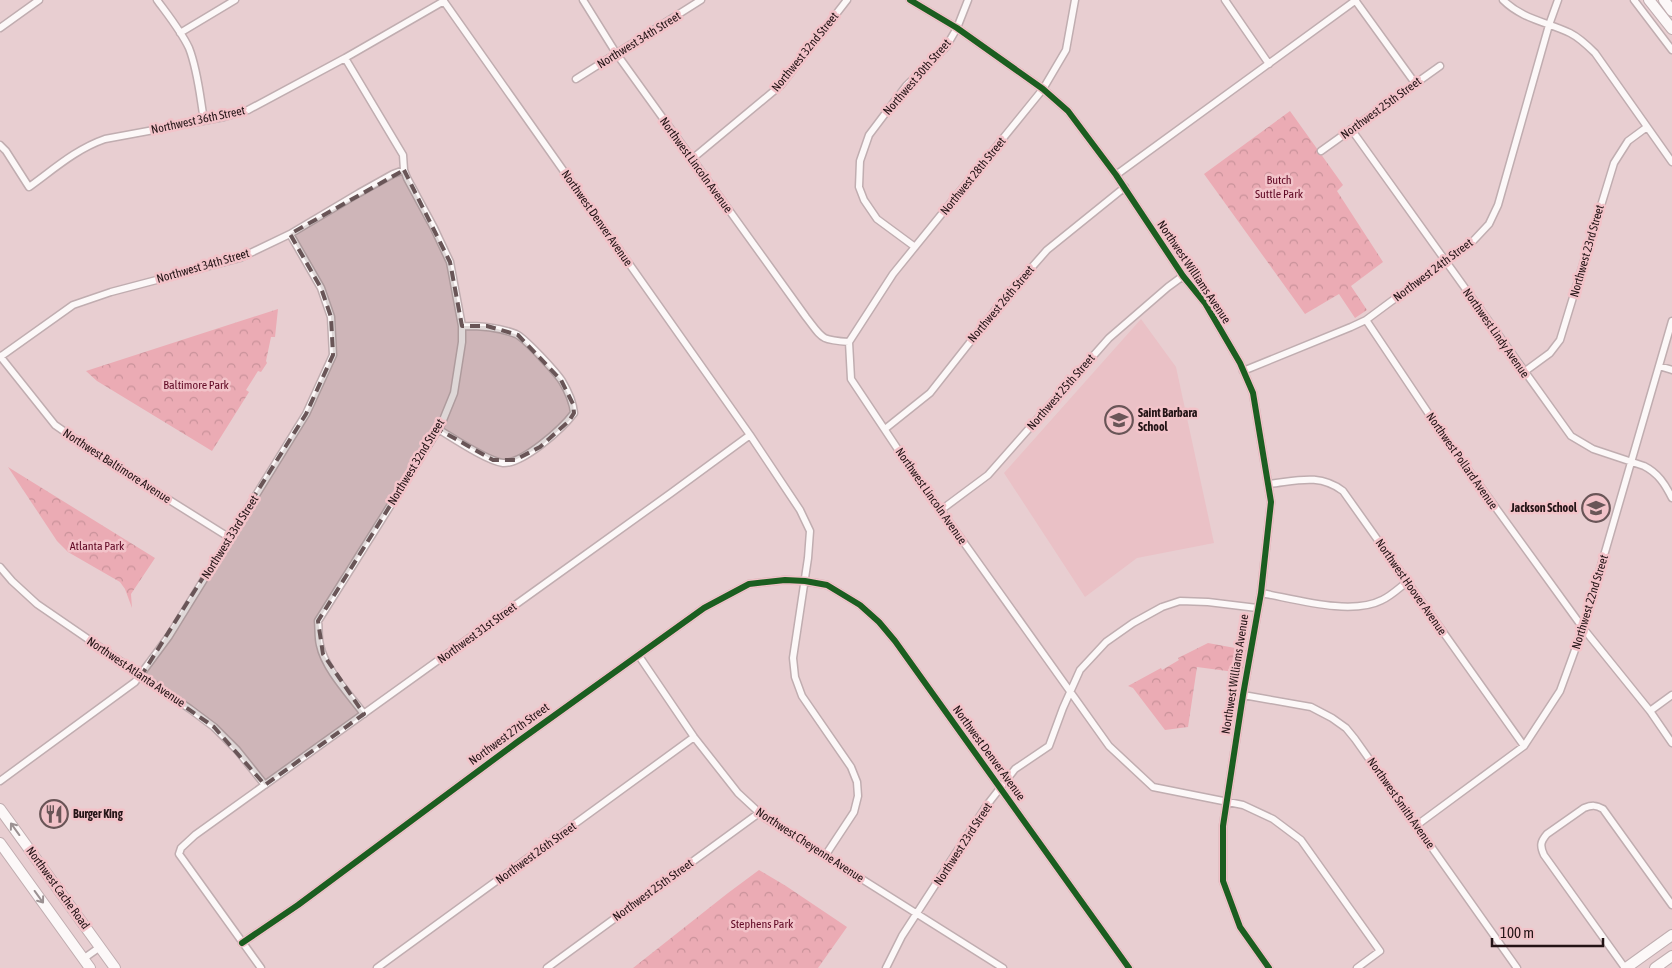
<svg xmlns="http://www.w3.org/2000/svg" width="1672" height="968" font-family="'Asap Condensed',sans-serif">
	<defs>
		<pattern id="park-crowns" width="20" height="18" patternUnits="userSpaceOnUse" patternTransform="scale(1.25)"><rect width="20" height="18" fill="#ebabb4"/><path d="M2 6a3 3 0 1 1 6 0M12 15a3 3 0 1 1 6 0" fill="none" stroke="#c9929a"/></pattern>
	</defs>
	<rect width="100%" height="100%" fill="#e8ced1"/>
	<!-- built -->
	<path fill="#eac1c6" d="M1141,319L1176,367L1214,543L1137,558L1085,597L1004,473Z"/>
	<!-- park -->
	<path fill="url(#park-crowns)" d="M1290,111L1343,185L1337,191L1383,262L1351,286L1367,310L1355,318L1339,294L1305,314L1204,174Z
		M278,309L275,337H271L266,361L267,363L261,372L258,371L246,390L249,392L212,451L97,381L86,371Z
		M8,467L155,558L131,594L132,608L125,589L120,582L68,552L57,541Z
		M1208,643L1246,650L1242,673L1197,667L1188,727L1165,730L1133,688L1128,686L1161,668L1162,670L1179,660L1178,658Z
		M759,870L786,886L847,927L818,968H633L728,893Z"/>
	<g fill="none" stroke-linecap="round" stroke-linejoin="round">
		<defs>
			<path id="minor" d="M157,0C168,15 181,31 189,48C198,71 200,97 204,120
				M443,0L750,435L800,510L810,531L808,558L793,658L795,677L802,696L851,767L857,782L858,796L854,812L825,856
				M583,0L616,53L806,317C823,339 820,340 849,342
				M910,0L957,28L1043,89L1068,111L1116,175L1183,276L1205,303L1240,363L1253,393L1271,502L1261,593L1243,695L1223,826V881L1240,927L1269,968
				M1225,0L1269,64
				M1355,0L1415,83
				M1503,0C1522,19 1547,22 1570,33C1580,38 1587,45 1595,53L1672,162
				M1634,0L1672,50
				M0,28L39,0
				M180,33L235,0
				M345,58L403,155L404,170L407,178L434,228L450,262L462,326V342L454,393L441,425L318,621C319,629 318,637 320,645C325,669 350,695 364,714
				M576,79L701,0
				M1351,129L1571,436L1593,449L1644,466C1658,473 1665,484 1672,498
				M0,145L6,151L29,187C54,169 76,149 105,139L224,117L248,110L345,58L444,1
				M1321,151L1440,66
				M692,159L781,85L847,0
				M1116,175L1356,0
				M915,247L877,219L864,200L859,187L860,161L869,135L906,86L946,47L957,28L968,0
				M1366,320L1443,435L1583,628L1650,711L1672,743
				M849,342L851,379L905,460L1109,746L1153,787L1243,805L1273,819L1301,840L1380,951L1357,968
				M849,342L893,274L1043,89L1066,50L1075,0
				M0,356L55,425L104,459L230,538
				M0,357L73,305L111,292L240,258L290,234L359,193L393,174L404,170
				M1659,366L1672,370
				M1243,371L1351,327L1366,320L1474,240L1489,224L1498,205L1549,25L1558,0
				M1524,372L1550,353L1560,340L1614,163L1628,141L1647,127
				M438,429C453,438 487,461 503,463C523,464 562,429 574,413C573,402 568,391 562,381C556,372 525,338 516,334C498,327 481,326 462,326
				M885,429L930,393L1004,299L1047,250L1125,187
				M1269,484C1297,481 1319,473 1343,491L1524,746
				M941,510L988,475L1109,338L1168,287L1183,276
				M0,567L12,581L37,604L190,709L214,727L237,750L265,785
				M1261,593C1295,599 1351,616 1382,600C1391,596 1399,588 1407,582
				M639,656L694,737L738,793L765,818L1003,968
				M1243,695L1311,707L1332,718L1346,728L1355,739L1517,968
				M1650,711L1672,695
				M0,781L135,682L169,636L306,414L333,355L331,317L321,288L290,234
				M1417,825L1524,746L1560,691L1583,628L1672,321
				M242,943L298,905L516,743L704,608L749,584L785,580L805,581L827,585L860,605L879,622L895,641L1129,968
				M83,959L100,947
				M261,968L179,854L181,848L195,835L671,493L750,435
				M377,968L694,737
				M547,968L759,813
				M886,968L902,936L987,805L1015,769L1049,746L1063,708L1080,670L1106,642L1133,623L1162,607L1180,601L1208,602L1257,608
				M1625,968L1544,855C1540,846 1540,842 1547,834L1584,808C1592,805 1596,805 1603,809L1672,905"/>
			<path id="primary" d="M0,809L115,968
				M0,843L90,968
				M1626,968L1672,935
				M1655,968L1672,956"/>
			<path id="trunk" d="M1649,0L1672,29
				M1664,0L1672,11"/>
		</defs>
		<!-- minor casing -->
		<use href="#minor" stroke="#c0adb0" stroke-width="9"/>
		<!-- primary casing -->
		<use href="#primary" stroke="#c0adb0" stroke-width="12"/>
		<!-- trunk casing -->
		<use href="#trunk" stroke="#c0adb0" stroke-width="12"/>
		<!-- minor -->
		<use href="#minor" stroke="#fcf8f8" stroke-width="6"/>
		<!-- primary -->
		<use href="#primary" stroke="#fcf8f8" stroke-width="10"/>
		<!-- trunk -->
		<use href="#trunk" stroke="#fcf8f8" stroke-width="10"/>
		<defs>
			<path id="cycleway" d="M910,0L957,28L1043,89L1068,111L1116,175L1183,276L1205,303L1240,363L1253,393L1271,502L1261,593L1243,695L1223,826V881L1240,927L1269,968
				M242,943L298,905L516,743L704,608L749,584L785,580L805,581L827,585L860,605L879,622L895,641L1129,968"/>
		</defs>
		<!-- cycleway casing -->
		<use href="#cycleway" stroke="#f2c3c9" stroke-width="9"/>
		<!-- cycleway -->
		<use href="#cycleway" stroke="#1b5e20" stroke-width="6"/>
	</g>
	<!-- one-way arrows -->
	<defs><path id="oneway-shaft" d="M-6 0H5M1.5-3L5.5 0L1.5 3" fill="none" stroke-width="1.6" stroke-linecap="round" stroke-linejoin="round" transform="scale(1.25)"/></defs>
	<g stroke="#9b9192">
		<use href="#oneway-shaft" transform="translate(15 829) rotate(-126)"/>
		<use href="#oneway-shaft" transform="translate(39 897) rotate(54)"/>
	</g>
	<!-- marked area -->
	<path fill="#695557" fill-opacity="0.2" stroke="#695557" stroke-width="4" stroke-dasharray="10 6" stroke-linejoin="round" d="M404,170L450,262L462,326H487L518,335L561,380L573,404L574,413L569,421L540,447L515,460H493L438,429L318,621L323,654L364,714L265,785L214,727L141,676L306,414L333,355L331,317L321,288L290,234Z"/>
	<!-- icons -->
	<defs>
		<symbol id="school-ring" viewBox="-11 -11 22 22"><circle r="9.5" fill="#f2c3c9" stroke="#695557" stroke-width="1.5"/><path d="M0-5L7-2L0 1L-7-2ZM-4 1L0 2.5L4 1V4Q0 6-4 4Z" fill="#695557"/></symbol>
		<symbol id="restaurant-ring" viewBox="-11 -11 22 22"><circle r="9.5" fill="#f2c3c9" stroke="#695557" stroke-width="1.5"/><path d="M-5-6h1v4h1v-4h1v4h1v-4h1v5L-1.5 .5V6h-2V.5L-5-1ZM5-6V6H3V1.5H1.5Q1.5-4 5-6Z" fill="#695557"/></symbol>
	</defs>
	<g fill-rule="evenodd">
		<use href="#school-ring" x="1103" y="404" width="32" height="32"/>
		<use href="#school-ring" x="1580" y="492" width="32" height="32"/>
		<use href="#restaurant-ring" x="38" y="798" width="32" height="32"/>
	</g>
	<g text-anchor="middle" stroke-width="5" stroke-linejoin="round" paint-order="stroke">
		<!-- street labels -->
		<g font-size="12" fill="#241416" stroke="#f2c3c9">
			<text transform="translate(639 40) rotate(-32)" y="4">Northwest 34th Street</text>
			<text transform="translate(805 52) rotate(-51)" y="4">Northwest 32nd Street</text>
			<text transform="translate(917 77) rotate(-49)" y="4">Northwest 30th Street</text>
			<text transform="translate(1381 108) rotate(-36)" y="4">Northwest 25th Street</text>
			<text transform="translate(198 120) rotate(-12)" y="4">Northwest 36th Street</text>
			<text transform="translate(696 165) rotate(54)" y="4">Northwest Lincoln Avenue</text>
			<text transform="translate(973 176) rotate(-51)" y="4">Northwest 28th Street</text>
			<text transform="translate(597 218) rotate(55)" y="4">Northwest Denver Avenue</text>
			<text transform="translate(1587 251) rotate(-74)" y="4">Northwest 23rd Street</text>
			<text transform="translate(203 266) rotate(-16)" y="4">Northwest 34th Street</text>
			<text transform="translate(1433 270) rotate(-37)" y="4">Northwest 24th Street</text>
			<text transform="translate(1194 272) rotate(56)" y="4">Northwest Williams Avenue</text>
			<text transform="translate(1001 304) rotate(-50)" y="4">Northwest 26th Street</text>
			<text transform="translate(1496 333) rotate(55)" y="4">Northwest Lindy Avenue</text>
			<text transform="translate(1061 392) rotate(-49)" y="4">Northwest 25th Street</text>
			<text transform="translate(1462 461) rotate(55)" y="4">Northwest Pollard Avenue</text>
			<text transform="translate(416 462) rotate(-59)" y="4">Northwest 32nd Street</text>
			<text transform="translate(117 466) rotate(33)" y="4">Northwest Baltimore Avenue</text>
			<text transform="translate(931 496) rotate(55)" y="4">Northwest Lincoln Avenue</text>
			<text transform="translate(230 537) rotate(-58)" y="4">Northwest 33rd Street</text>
			<text transform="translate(1411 587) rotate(55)" y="4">Northwest Hoover Avenue</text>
			<text transform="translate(1590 602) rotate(-73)" y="4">Northwest 22nd Street</text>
			<text transform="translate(477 633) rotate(-36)" y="4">Northwest 31st Street</text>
			<text transform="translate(136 672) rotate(34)" y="4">Northwest Atlanta Avenue</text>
			<text transform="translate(1235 674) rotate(-81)" y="4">Northwest Williams Avenue</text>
			<text transform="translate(509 734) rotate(-36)" y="4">Northwest 27th Street</text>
			<text transform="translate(989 753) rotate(54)" y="4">Northwest Denver Avenue</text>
			<text transform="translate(1401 803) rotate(55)" y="4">Northwest Smith Avenue</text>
			<text transform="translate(963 844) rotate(-57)" y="4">Northwest 23rd Street</text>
			<text transform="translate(810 845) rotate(33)" y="4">Northwest Cheyenne Avenue</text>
			<text transform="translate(536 853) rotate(-36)" y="4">Northwest 26th Street</text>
			<text transform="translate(58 888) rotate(54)" y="4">Northwest Cache Road</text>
			<text transform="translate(653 890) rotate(-36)" y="4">Northwest 25th Street</text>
		</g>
		<!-- park labels -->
		<g font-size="12" fill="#600824" stroke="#f2c3c9">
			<text x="1279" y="184">Butch<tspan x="1279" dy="14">Suttle Park</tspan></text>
			<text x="196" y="389">Baltimore Park</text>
			<text x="97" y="550">Atlanta Park</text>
			<text x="762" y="928">Stephens Park</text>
		</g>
		<!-- poi labels -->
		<g font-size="12" font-weight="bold" fill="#241416" stroke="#f2c3c9" text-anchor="start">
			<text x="1138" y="417">Saint Barbara<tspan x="1138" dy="14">School</tspan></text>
			<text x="1577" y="512" text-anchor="end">Jackson School</text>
			<text x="73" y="818">Burger King</text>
		</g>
	</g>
	<!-- scale -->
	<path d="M1492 938v8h111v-8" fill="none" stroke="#241416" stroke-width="2.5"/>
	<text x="1500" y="938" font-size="15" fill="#241416" stroke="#f2c3c9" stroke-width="4" paint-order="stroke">100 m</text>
</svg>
